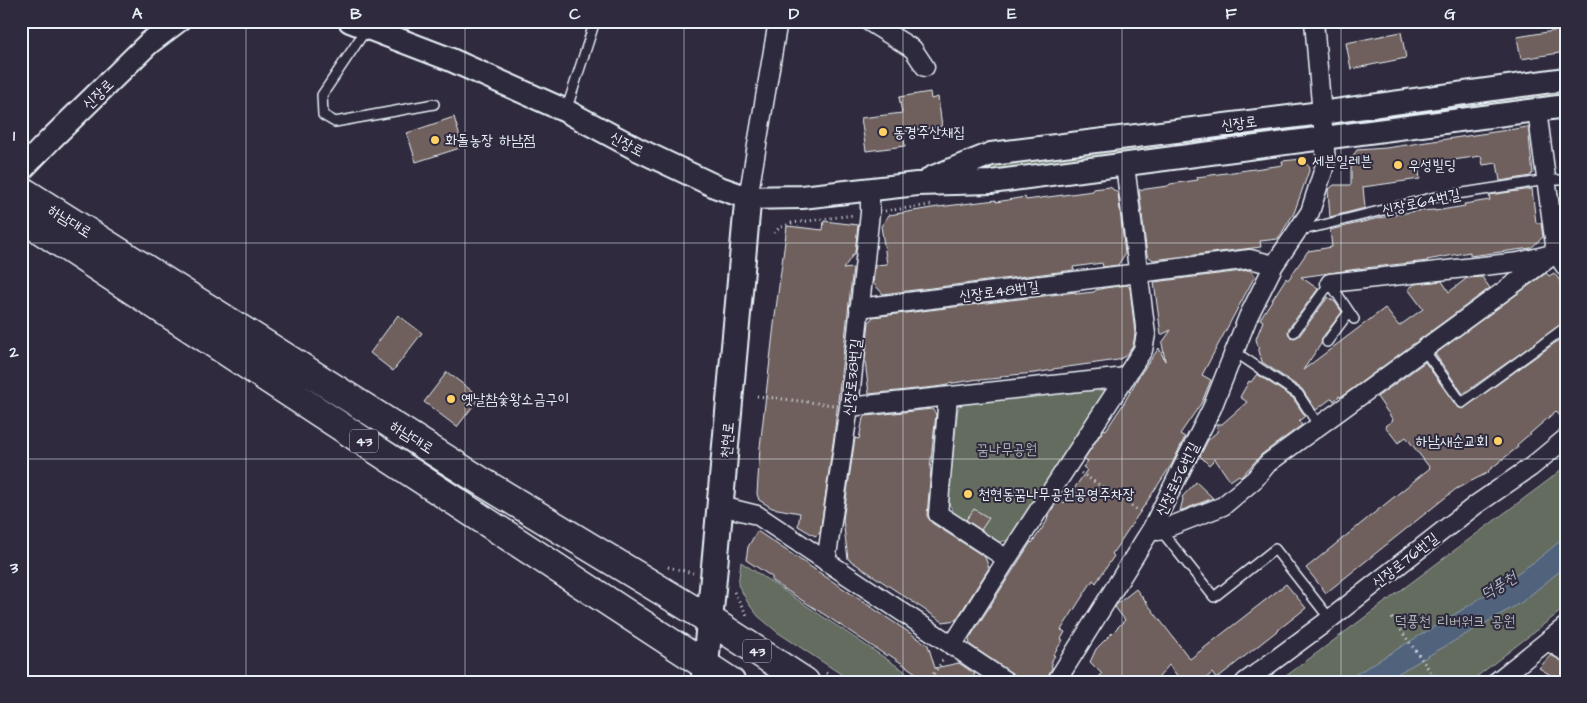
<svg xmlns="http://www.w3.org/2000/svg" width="1587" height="703" font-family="'Architects Daughter','Poor Story',sans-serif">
	<rect width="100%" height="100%" fill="#2f2a3d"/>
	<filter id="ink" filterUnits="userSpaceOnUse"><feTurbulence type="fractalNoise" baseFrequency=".02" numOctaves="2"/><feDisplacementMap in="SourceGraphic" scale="10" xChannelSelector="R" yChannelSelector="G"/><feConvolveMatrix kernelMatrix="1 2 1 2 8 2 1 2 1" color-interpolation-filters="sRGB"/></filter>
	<g filter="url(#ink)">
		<!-- green -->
		<path fill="#646c5f" stroke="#a6aeac" d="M1554,91L1556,93L1557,97L1418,116V111L1420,110Z
			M1299,125L1298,128L1281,130L1267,135L989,171L988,167L997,164Z
			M1101,382L1108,393L1011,540L999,542L953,512L948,501L958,408L968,399Z
			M1566,465V607L1470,682H1278L1550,479Z
			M741,562L918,680L917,682H853L777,632L758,616L748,603L741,590L738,585Z"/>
		<!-- water -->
		<path fill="#51627b" stroke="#8d9bad" d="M1566,536V566L1522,602L1383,682H1343L1470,605L1537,560Z"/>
		<!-- building -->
		<path fill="#6f615d" stroke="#e8f1f8" d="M1566,29V52L1521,59L1517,37Z
			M1401,32L1406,58L1351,69L1346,43Z
			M930,92L931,99L938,97L942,126L903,132L905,146L866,151L861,118L902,113L899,97Z
			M454,117L463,147L416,162L407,133Z
			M1528,127L1533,174H1531V176L1500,181L1497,163L1483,165L1481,156L1418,165L1420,179L1363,187L1365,208L1330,217L1328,190L1334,185H1351V158L1357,150L1386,148Z
			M1302,159L1310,168L1294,213L1278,239L1260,241L1261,247L1153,260L1147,255L1139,190L1168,186L1170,184L1198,180L1197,177L1283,165L1282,161Z
			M1110,187L1118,193L1125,254L1118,265L1103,267L1102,263L1073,267L1074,270L883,294L873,283L875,265L887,264L881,226L889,215L938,207L996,200V202L1025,197L1026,200L1093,191V189Z
			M1532,189L1536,223H1541L1543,237L1531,248L1470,256V252L1427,260L1428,261L1365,268L1301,277L1318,289L1289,328L1288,332L1290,337L1294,338L1299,336L1328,297L1335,302L1342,312L1322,338L1321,344L1303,370L1385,308L1399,326L1423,309L1408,289L1415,284L1442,281L1449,292L1467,278L1482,277L1490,288L1341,397L1339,396L1334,401L1332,398L1316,410L1302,389L1262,362L1256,339L1263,321L1260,319L1286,278L1288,280L1308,251L1332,247L1330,230L1379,218L1415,211L1435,210V211L1465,206L1464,204L1490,200L1489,195Z
			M824,221L858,225L855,252L843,269L853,268L834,436L820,533L815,536L798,526L800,513L772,508L759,500L757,494L760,447L775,316L787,226L823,230Z
			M1250,270L1255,276L1202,375L1211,380L1202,402L1180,434L1185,437L1172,464L1112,554L1114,556L1096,583L1093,580L1061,630L1065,632L1061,639L1063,640L1053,655L1055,656L1051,661L1052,668L1045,682H1025L970,645L969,639L1031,542L1032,543L1047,521L1048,516L1059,499L1064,503L1087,470L1083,467L1088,461L1084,459L1104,429L1106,430L1124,403L1139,376L1159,348L1165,361L1162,343L1171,330L1161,335L1154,282Z
			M1546,273L1549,276L1554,273L1566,288V321L1463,394L1435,354Z
			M1127,285L1130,288L1135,334L1133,346L1127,355L1118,360L1053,369V370L1035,373L1001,376V378L979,380V379L947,384L948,385L935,387L869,394L865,361L869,322L873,317L1076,292V294L1094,292L1096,290L1105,288Z
			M398,315L422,333L393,371L370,353Z
			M1566,335V382L1560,387L1566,395V424L1556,411L1517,445L1518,447L1488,471L1489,472L1456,489L1326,593L1306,568L1430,468L1406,437L1398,443L1385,426L1393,420L1377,397L1425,362L1457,407L1463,409Z
			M447,372L480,397L457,427L424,402Z
			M1257,374L1293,398L1305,416L1299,421L1302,425L1262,454L1241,477L1239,475L1230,481L1215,459L1209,465L1200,456L1208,440L1217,432L1218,424H1222L1247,402L1240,397L1249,381L1251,382Z
			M932,409L936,414L930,469H931L927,516L932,523L985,557L989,568L956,620L943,622L848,559L843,520L855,438L859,439L863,418L866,416Z
			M1196,482L1213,498L1180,511L1183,499L1182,497Z
			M974,509L989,518L981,530L966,520Z
			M757,531L928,645L935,668L959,663L975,674L970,682H929L888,654L887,656L825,615L772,581V577L746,560L748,547Z
			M1286,584L1306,608L1216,679L1212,673L1202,682H1182L1169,665L1155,682H1093L1102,674L1090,662L1096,649L1125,620L1115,607L1117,604L1136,589L1190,659Z
			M1551,655L1566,663V682H1562L1539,668Z"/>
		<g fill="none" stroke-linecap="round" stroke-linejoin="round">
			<defs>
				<path id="service" d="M367,28L322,95L323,115L335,122L434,104
					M566,111L595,21
					M1299,231L1431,198L1547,180H1566
					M1294,332L1330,283L1354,319
					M1327,342L1349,312
					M1424,350L1462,403L1566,327
					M1235,352L1298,394L1319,426
					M1158,531L1166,537L1214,597L1275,549L1330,619"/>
				<path id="minor" d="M868,21L913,49L925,67
					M748,198L778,21
					M1330,283L1519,262L1556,253L1566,268
					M859,308L1250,259L1274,265
					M948,397L938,514L1007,559
					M849,407L1126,377
					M721,506L757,515L1007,682
					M1152,528L1158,531L1223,506L1255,479L1268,463L1556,253L1537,110
					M826,562L849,407L870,213V190
					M1548,641L1566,652
					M952,646L1007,559L1143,350L1146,334L1125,165
					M1056,682L1152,528L1212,408L1248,317L1274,265L1310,212L1326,162L1314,21
					M1245,682L1330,619L1477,504L1531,467L1566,438
					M1496,682L1566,626"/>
				<path id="tertiary" d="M350,21L449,59L566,111L637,149L717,187L748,198L802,197L917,184L991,182L1566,106
					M21,170L51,139L149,43L178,21
					M931,178L991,154L1321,113L1566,79"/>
				<path id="secondary" d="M704,682L748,198"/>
				<path id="primary" d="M21,190L484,483L710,620L805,682
					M21,217L731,682"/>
			</defs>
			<!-- service casing -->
			<use href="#service" stroke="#e8f1f8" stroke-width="12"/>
			<!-- minor casing -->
			<use href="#minor" stroke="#e8f1f8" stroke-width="21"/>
			<!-- tertiary casing -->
			<use href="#tertiary" stroke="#e8f1f8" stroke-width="26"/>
			<!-- secondary casing -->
			<use href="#secondary" stroke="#e8f1f8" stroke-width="29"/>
			<!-- primary casing -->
			<use href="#primary" stroke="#e8f1f8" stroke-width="31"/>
			<!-- path -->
			<path stroke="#e8f1f8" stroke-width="3" stroke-dasharray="1 4" stroke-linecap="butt" d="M885,211L931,205
				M774,233L779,228L792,223L854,215
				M757,396L834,405
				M1081,473L1141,512
				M668,567L693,573
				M734,592L748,617
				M1392,618L1438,682
				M826,673L840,682
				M928,682L943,660"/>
			<!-- service -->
			<use href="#service" stroke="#2f2a3d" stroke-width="9"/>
			<!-- minor -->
			<use href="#minor" stroke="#2f2a3d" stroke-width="18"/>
			<!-- tertiary -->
			<use href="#tertiary" stroke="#2f2a3d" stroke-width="22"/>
			<!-- secondary -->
			<use href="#secondary" stroke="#2f2a3d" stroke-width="25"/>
			<!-- primary -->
			<use href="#primary" stroke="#2f2a3d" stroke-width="28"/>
		</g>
	</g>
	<!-- grid -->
	<path fill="none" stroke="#e8f1f8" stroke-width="1" stroke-opacity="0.55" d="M246,21V682M465,21V682M684,21V682M903,21V682M1122,21V682M1341,21V682M21,243H1566M21,459H1566"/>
	<!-- markers -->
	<g fill="#ffd166" stroke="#2f2a3d" stroke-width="2">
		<circle cx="883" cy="132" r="5"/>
		<circle cx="435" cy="140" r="5"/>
		<circle cx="1302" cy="161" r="5"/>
		<circle cx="1398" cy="165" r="5"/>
		<circle cx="451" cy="399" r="5"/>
		<circle cx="1498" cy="441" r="5"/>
		<circle cx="968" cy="494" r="5"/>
	</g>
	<g text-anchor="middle" stroke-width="4" stroke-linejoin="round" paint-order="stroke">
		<!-- shield labels -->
		<g fill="#2f2a3d" stroke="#b0b5c0" stroke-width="1">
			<rect x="350" y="429.5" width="28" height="23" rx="4"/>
			<rect x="743" y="639.5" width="28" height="23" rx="4"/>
		</g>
		<g font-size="14" font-weight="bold" fill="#e8f1f8">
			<text x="364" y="446">43</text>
			<text x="757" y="656">43</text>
		</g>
		<!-- street labels -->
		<g font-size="15" fill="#e8f1f8" stroke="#2f2a3d">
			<text transform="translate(98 94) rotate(-44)" y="5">신장로</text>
			<text transform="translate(1239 123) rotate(-7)" y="5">신장로</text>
			<text transform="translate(627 144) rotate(28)" y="5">신장로</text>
			<text transform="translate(1421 202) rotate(-12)" y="5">신장로64번길</text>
			<text transform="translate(70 221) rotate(32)" y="5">하남대로</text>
			<text transform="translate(999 291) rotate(-7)" y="5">신장로48번길</text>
			<text transform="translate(852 377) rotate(-84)" y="5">신장로38번길</text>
			<text transform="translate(412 437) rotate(32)" y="5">하남대로</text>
			<text transform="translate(727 440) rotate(-85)" y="5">천현로</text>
			<text transform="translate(1177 479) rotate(-64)" y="5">신장로56번길</text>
			<text transform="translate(1405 560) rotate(-38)" y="5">신장로76번길</text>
		</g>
		<!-- poi labels -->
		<g font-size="15" fill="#e8f1f8" stroke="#2f2a3d" text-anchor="start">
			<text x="893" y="137">동경주산채집</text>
			<text x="445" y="145">화돌농장 하남점</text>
			<text x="1312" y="166">세븐일레븐</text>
			<text x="1408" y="170">우성빌딩</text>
			<text x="461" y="404">옛날참숯왕소금구이</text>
			<text x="1488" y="446" text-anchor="end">하남새순교회</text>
			<text x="978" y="499">천현동꿈나무공원공영주차장</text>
		</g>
		<!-- park labels -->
		<g font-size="15" fill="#adb5b3" stroke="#2f2a3d">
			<text x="1007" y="454">꿈나무공원</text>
			<text x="1455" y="626">덕풍천 리버워크 공원</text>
		</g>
		<!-- water labels -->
		<g font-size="16" font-style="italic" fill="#acb8c6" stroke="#2f2a3d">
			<text transform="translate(1498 585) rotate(-32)" y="6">덕풍천</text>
		</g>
	</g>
	<!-- margin -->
	<rect width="1587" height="703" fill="none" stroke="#2f2a3d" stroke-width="55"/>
	<rect x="28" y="28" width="1532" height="648" fill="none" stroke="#e8f1f8" stroke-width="2"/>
	<g font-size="16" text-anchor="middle" font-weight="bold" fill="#e8f1f8">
		<text x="137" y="19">A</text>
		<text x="356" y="19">B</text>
		<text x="575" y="19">C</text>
		<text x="794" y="19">D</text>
		<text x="1012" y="19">E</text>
		<text x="1231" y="19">F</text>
		<text x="1450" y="19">G</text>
		<text x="14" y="141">1</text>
		<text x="14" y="357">2</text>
		<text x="14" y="573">3</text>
	</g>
</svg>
